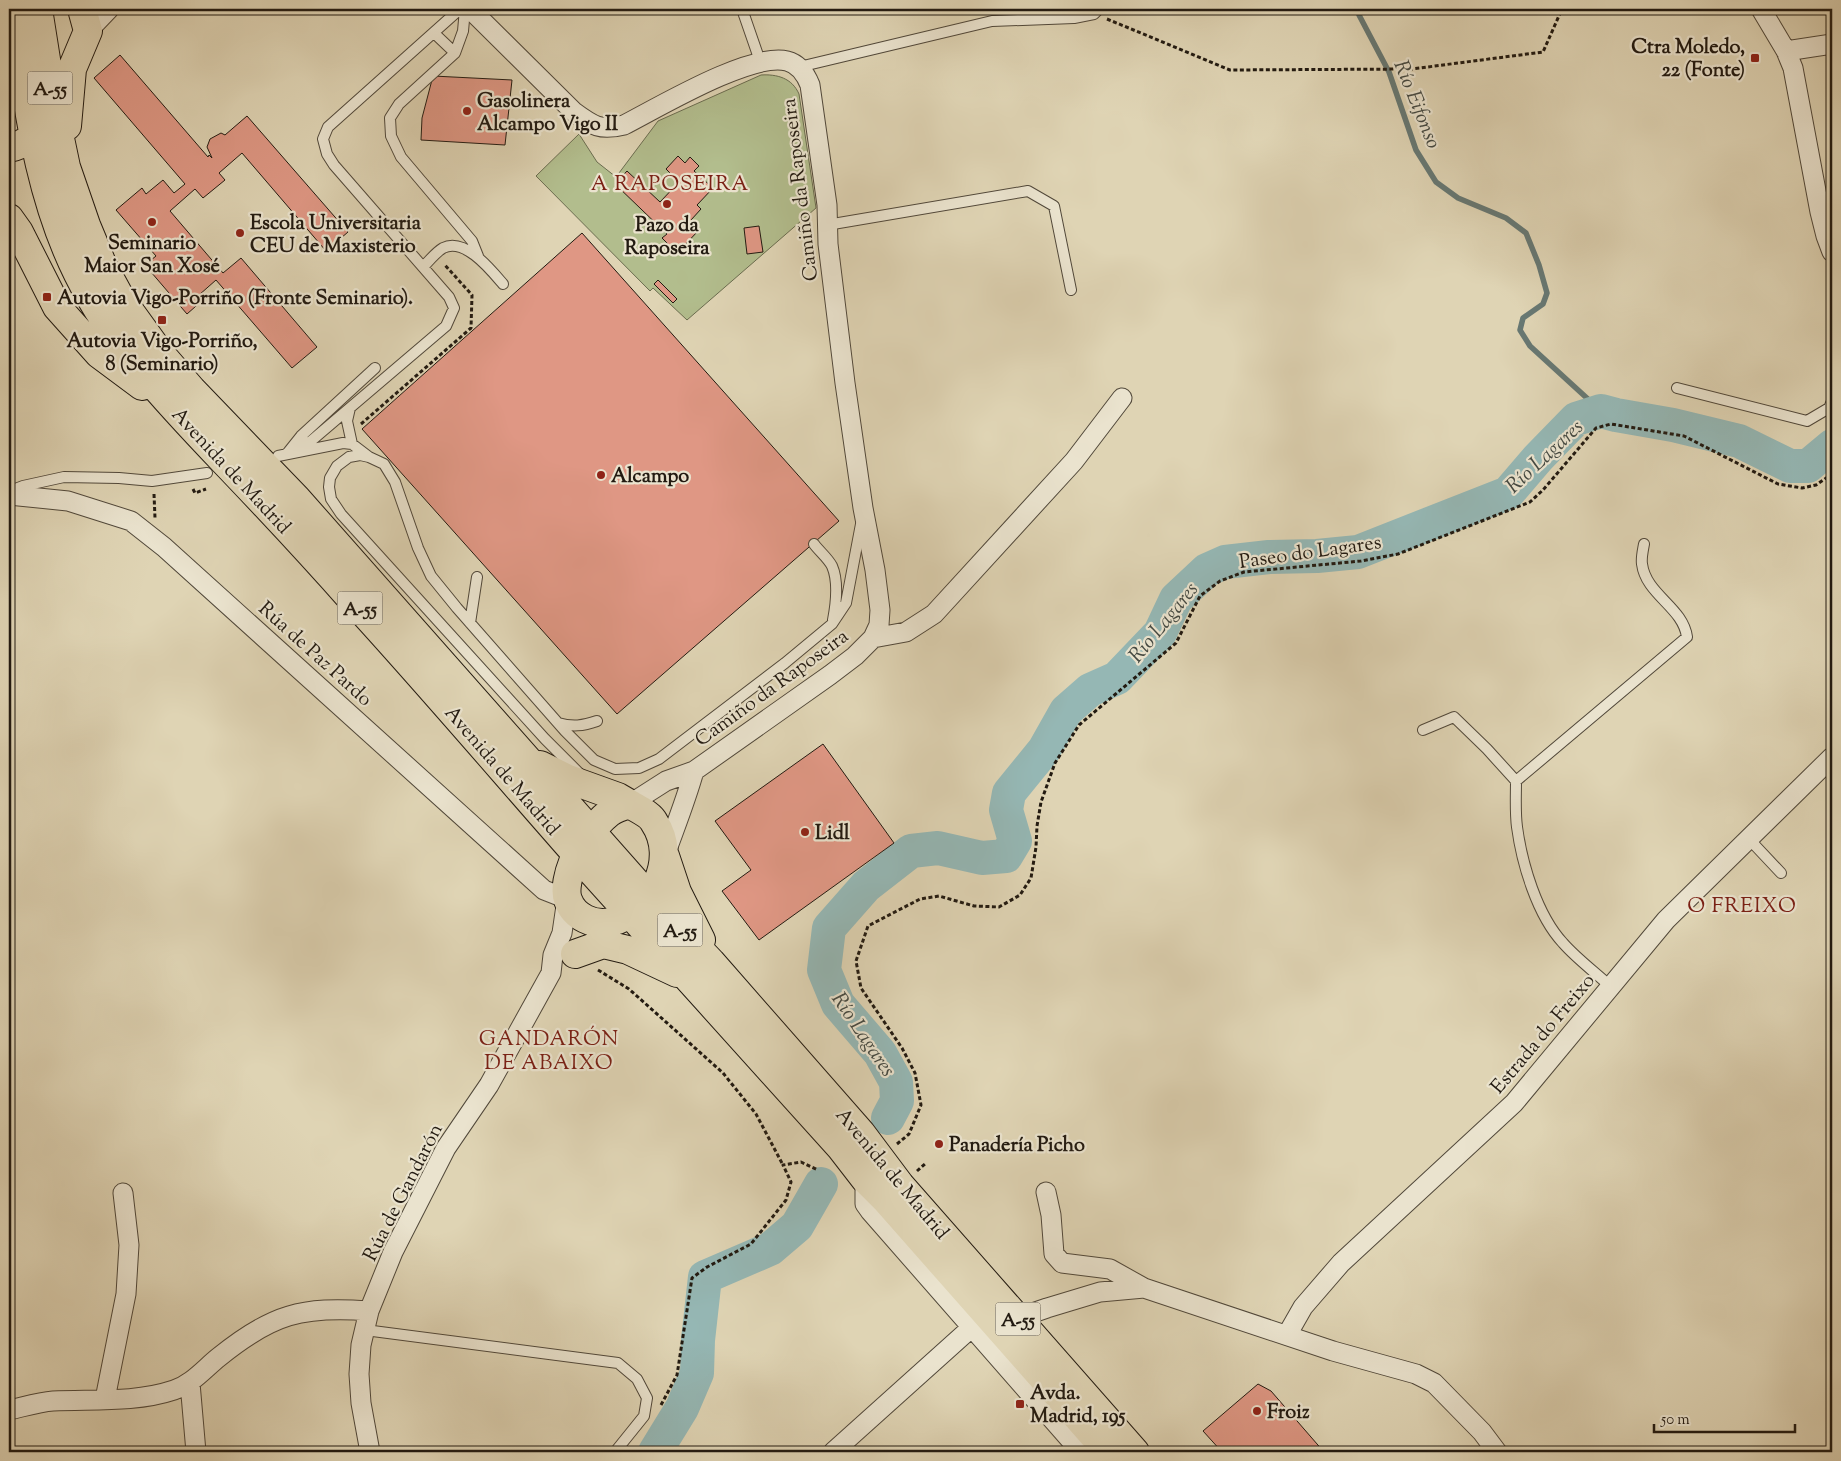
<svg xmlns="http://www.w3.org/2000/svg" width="1841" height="1461" font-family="'Sorts Mill Goudy',serif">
	<rect width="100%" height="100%" fill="#dfd4b4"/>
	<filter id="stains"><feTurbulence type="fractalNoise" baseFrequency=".004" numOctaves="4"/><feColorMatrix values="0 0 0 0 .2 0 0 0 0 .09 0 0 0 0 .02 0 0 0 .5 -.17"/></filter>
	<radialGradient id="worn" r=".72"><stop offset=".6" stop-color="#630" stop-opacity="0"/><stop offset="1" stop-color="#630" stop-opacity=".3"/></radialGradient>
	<!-- green -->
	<path fill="#b2bd8d" stroke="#6a6c4f" d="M761,75C777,74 792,78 799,94L816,208L687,320L653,288L650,291L536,176L579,134L597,162L616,177L658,121Z"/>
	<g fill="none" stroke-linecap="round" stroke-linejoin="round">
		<!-- stream -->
		<path stroke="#677873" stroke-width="5.5" d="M1359,9V15L1389,72L1416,150L1436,182L1458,198L1506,218L1526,233L1539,265L1547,293L1543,304L1523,318L1520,330L1530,346L1601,411"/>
		<!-- river -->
		<path stroke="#95b7b4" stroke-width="34" d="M888,1118L897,1101L896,1082L880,1053L838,1004L824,970L829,928L866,886L911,851L938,848L982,858L1006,856L1015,841L1006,810L1009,793L1044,750L1066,711L1090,690L1117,678L1160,633L1176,599L1207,570L1225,562L1269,557L1317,556L1358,552L1508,493L1538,458L1576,419L1601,411L1616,415L1673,425L1739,441L1790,466H1808L1832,446
			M655,1452L682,1408L697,1373L698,1340L705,1277L770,1249L797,1226L821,1184"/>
	</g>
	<!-- building -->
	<path fill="#df9784" stroke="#221a11" d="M120,55L208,157L209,155L212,158L207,147L210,139L221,133L225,135L247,116L348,232L326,251L242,153L219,173L225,180L203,198L195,189L170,211L223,273L241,258L317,347L292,368L216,280L199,295L204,299L187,314L145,265L156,256L116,210L142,188L146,194L163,180L174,193L185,184L94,78Z
		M433,76L512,80L505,145L421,140L422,118Z
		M678,156L685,163L690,157L699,166L694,171L713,188L697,205L701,209L691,220L700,229L677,253L662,238L667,234L615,184L627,171L660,202L679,182L666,169Z
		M759,226L763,252L747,254L744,228Z
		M582,233L839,521L617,714L362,429Z
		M658,280L677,299L673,303L654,284Z
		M823,744L894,843L759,940L722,891L751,870L715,821Z
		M1258,1384L1271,1391L1324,1452H1222L1203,1431Z"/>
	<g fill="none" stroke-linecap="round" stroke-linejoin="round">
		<defs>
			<path id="service" d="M742,9L760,61
				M434,33L455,53L399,104L390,118L391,136L401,157L472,241L478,256
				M455,53L463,31L465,9
				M799,67L992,21L1074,18L1094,14L1099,9
				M827,225L1028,191L1054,206L1071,290
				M423,267C429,261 436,252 443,248C465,237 491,270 503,284
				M1677,388L1807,421L1829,408L1832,401
				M350,408L347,421L352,444
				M289,451L301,436L375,368
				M287,453L311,441L446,326L454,308L449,297L334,165L327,154L323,139L328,127L460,9
				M278,456L343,443L352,444L369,457
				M10,491L23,486L64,477L119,478L152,481L207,473
				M814,544C819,551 828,558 832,566C839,582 836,604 833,620
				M470,623L477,577
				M558,723C572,727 583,726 597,721
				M1423,730L1454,717L1487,749L1516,781C1516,796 1515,812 1517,827C1522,864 1537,915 1563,943C1577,959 1595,972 1611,987
				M582,776L545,739L341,514L331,499L329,487L330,478L337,466L349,457L360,455L369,457L384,464L395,482L418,548L431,576L457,608L565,731L594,760L615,769L639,768L659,759L785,663L832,624L846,603L861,524
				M1516,781L1687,637C1683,607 1646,595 1642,564C1641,558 1643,550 1644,544
				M1749,839L1781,873
				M365,1330L618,1363L637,1379L647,1398L644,1416L615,1452"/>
			<path id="minor" d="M470,9L574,112C593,126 600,131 624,125C659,107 751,52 787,61C799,64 806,75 810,85L827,205L828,244L845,383L863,508L875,570L880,610L879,625L873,638L855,656L830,675L694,771L666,781L630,804
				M1761,9L1786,51L1793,68L1820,212L1826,236L1832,252
				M88,31L109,9
				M1786,51L1832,44
				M9,495L68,501L131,521L164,547L544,890L567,899L562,933L553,955L551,973L489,1085L446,1148L393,1252L369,1311L361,1345L359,1374L361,1403L370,1452
				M873,638L906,632L934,614L1074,461L1122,398
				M665,855C675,827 686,800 694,771
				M865,1179V1204L870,1211L1081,1452
				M1046,1192L1051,1215L1054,1254L1062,1263L1110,1269L1144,1288
				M1018,1318L1047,1308L1100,1292L1144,1288L1333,1351L1416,1374L1434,1383L1482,1432L1497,1452
				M1287,1335L1303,1307L1341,1263L1514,1103L1666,920L1832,757
				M190,1383L196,1452
				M105,1399L126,1294L129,1245L123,1193
				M9,1410C23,1407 39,1402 53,1401C93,1399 135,1403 174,1390C192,1384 204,1369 219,1357C272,1314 302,1306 369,1311
				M833,1452L971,1328"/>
			<path id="trunk" d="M38,9L54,110L66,167L86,225L103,266L121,299L160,353L192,390L297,499L649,897L711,962L861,1133L900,1185L1135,1452
				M14,17C28,104 38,194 78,274C116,351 178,413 237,475C277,517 316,559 354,602C430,685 503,771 577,855C665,953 753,1050 841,1148L865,1179L885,1199L1108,1452
				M67,126L72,69L88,31L82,9
				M9,148C25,145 35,136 45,122
				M9,218L19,232L57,307L99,354L142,386
				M540,765L568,779L618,797L630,804
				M630,804C637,809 650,814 654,822C679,859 653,911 611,922C594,926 574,917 568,900C564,890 569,872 573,862C580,845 594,825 609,813C615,808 623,806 630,804Z
				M665,856L677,892L701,940
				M575,954L603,944L628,950L677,973"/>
			<path id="motorway" d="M13,9L14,17"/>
		</defs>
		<!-- service casing -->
		<use href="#service" stroke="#51483a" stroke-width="12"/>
		<!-- minor casing -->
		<use href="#minor" stroke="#51483a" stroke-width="21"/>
		<!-- trunk casing -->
		<use href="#trunk" stroke="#221a11" stroke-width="30"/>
		<!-- motorway casing -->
		<use href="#motorway" stroke="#221a11" stroke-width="30"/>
		<!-- path -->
		<path stroke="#221a11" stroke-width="3" stroke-dasharray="4 2.5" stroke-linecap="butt" d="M1107,19L1230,70L1412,69L1543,52L1562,9
			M361,424L471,328L472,295L444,264
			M193,489L195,493L206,489
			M154,494L155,518
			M598,970L629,989L723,1073L756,1114L783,1165
			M897,1144L909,1134L921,1105L915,1073L902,1048L861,988L856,961L868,926L920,899L939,896L974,906L999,907L1020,895L1031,878L1036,847L1037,826L1041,802L1055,763L1079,725L1176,643L1200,596L1220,581L1244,572L1361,561L1398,554L1530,502L1543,490L1596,428L1611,424L1684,436L1778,484L1802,488L1816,485L1832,474
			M917,1171L926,1163
			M661,1405L677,1375L692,1278L707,1267L751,1244L786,1200L791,1182L783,1165L801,1162L818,1170"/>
		<!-- service -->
		<use href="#service" stroke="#eae3ce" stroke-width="10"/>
		<!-- minor -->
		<use href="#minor" stroke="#eae3ce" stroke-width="19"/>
		<!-- trunk -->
		<use href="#trunk" stroke="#dfd4b4" stroke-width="28"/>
		<!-- motorway -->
		<use href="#motorway" stroke="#dfd4b4" stroke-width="28"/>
	</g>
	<!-- markers -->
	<g fill="#8f2418" stroke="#eae3ce" stroke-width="2">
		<rect x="1750" y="53" width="10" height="10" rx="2.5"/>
		<circle cx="467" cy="111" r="5"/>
		<circle cx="667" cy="204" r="5"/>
		<circle cx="152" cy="222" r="5"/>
		<circle cx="240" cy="233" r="5"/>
		<rect x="42" y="292" width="10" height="10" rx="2.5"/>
		<rect x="157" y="315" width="10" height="10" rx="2.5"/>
		<circle cx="601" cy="475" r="5"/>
		<circle cx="805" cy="832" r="5"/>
		<circle cx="939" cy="1144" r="5"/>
		<rect x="1015" y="1399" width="10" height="10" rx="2.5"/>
		<circle cx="1257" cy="1411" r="5"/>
	</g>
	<g text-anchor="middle" stroke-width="4.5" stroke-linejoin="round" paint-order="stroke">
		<!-- shield labels -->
		<g fill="#eae3ce" stroke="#5e564a" stroke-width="1">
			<rect x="27.5" y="71.5" width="45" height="33" rx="4"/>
			<rect x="337.5" y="591.5" width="45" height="33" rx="4"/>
			<rect x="657.5" y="913.5" width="45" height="33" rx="4"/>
			<rect x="995.5" y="1302.5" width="45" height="33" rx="4"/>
		</g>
		<g font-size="19" font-weight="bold" fill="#221a11">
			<text x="50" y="95">A-55</text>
			<text x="360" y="615">A-55</text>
			<text x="680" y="937">A-55</text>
			<text x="1018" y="1326">A-55</text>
		</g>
		<!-- poi labels -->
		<g font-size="20" font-weight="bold" fill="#221a11" stroke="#eae3ce" text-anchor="start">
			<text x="1745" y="53" text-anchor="end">Ctra Moledo,<tspan x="1745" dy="23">22 (Fonte)</tspan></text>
			<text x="477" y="107">Gasolinera<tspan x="477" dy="23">Alcampo Vigo II</tspan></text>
			<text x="250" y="229">Escola Universitaria<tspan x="250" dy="23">CEU de Maxisterio</tspan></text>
			<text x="667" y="231" text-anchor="middle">Pazo da<tspan x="667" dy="23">Raposeira</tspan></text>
			<text x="152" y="249" text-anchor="middle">Seminario<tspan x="152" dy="23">Maior San Xosé</tspan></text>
			<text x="57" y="304">Autovia Vigo-Porriño (Fronte Seminario).</text>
			<text x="162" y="347" text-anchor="middle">Autovia Vigo-Porriño,<tspan x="162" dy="23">8 (Seminario)</tspan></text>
			<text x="611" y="482">Alcampo</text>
			<text x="815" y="839">Lidl</text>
			<text x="949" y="1151">Panadería Picho</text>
			<text x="1030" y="1399">Avda.<tspan x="1030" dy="23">Madrid, 195</tspan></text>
			<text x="1267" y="1418">Froiz</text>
		</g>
		<!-- street labels -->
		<g font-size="20" fill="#221a11" stroke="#eae3ce">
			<text transform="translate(799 190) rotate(-97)" y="7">Camiño da Raposeira</text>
			<text transform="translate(232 470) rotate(47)" y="7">Avenida de Madrid</text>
			<text transform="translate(1310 551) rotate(-8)" y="7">Paseo do Lagares</text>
			<text transform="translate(316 653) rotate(42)" y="7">Rúa de Paz Pardo</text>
			<text transform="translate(771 687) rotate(-36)" y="7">Camiño da Raposeira</text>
			<text transform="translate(503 770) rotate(49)" y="7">Avenida de Madrid</text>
			<text transform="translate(1542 1033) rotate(-50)" y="7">Estrada do Freixo</text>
			<text transform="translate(893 1173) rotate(50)" y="7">Avenida de Madrid</text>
			<text transform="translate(402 1192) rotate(-63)" y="7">Rúa de Gandarón</text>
		</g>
		<!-- water labels -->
		<g font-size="21" font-style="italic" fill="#444942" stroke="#eae3ce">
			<text transform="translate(1418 104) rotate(68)" y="7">Río Eifonso</text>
			<text transform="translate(1544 456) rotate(-43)" y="7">Río Lagares</text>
			<text transform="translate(1163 622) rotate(-51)" y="7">Río Lagares</text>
			<text transform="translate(864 1034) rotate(56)" y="7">Río Lagares</text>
		</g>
		<!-- neighbourhood labels -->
		<g font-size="21" letter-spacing="1" fill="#7a1f14" stroke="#eae3ce">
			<text x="670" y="190">A RAPOSEIRA</text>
			<text x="1742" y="912">O FREIXO</text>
			<text x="549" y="1045">GANDARÓN<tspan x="549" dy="24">DE ABAIXO</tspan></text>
		</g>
	</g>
	<!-- margin -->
	<rect width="1841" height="1461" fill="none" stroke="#dfd4b4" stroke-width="30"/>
	<rect x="10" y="10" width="1821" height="1441" fill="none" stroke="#221a11" stroke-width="2.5"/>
	<rect x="15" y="15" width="1811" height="1431" fill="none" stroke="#221a11"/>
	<!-- scale -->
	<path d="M1654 1424v8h141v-8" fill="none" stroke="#221a11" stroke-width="2.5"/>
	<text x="1661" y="1424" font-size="15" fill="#221a11" stroke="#eae3ce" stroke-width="4" paint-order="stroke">50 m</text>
	<rect width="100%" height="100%" filter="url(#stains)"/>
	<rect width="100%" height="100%" fill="url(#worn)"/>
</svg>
